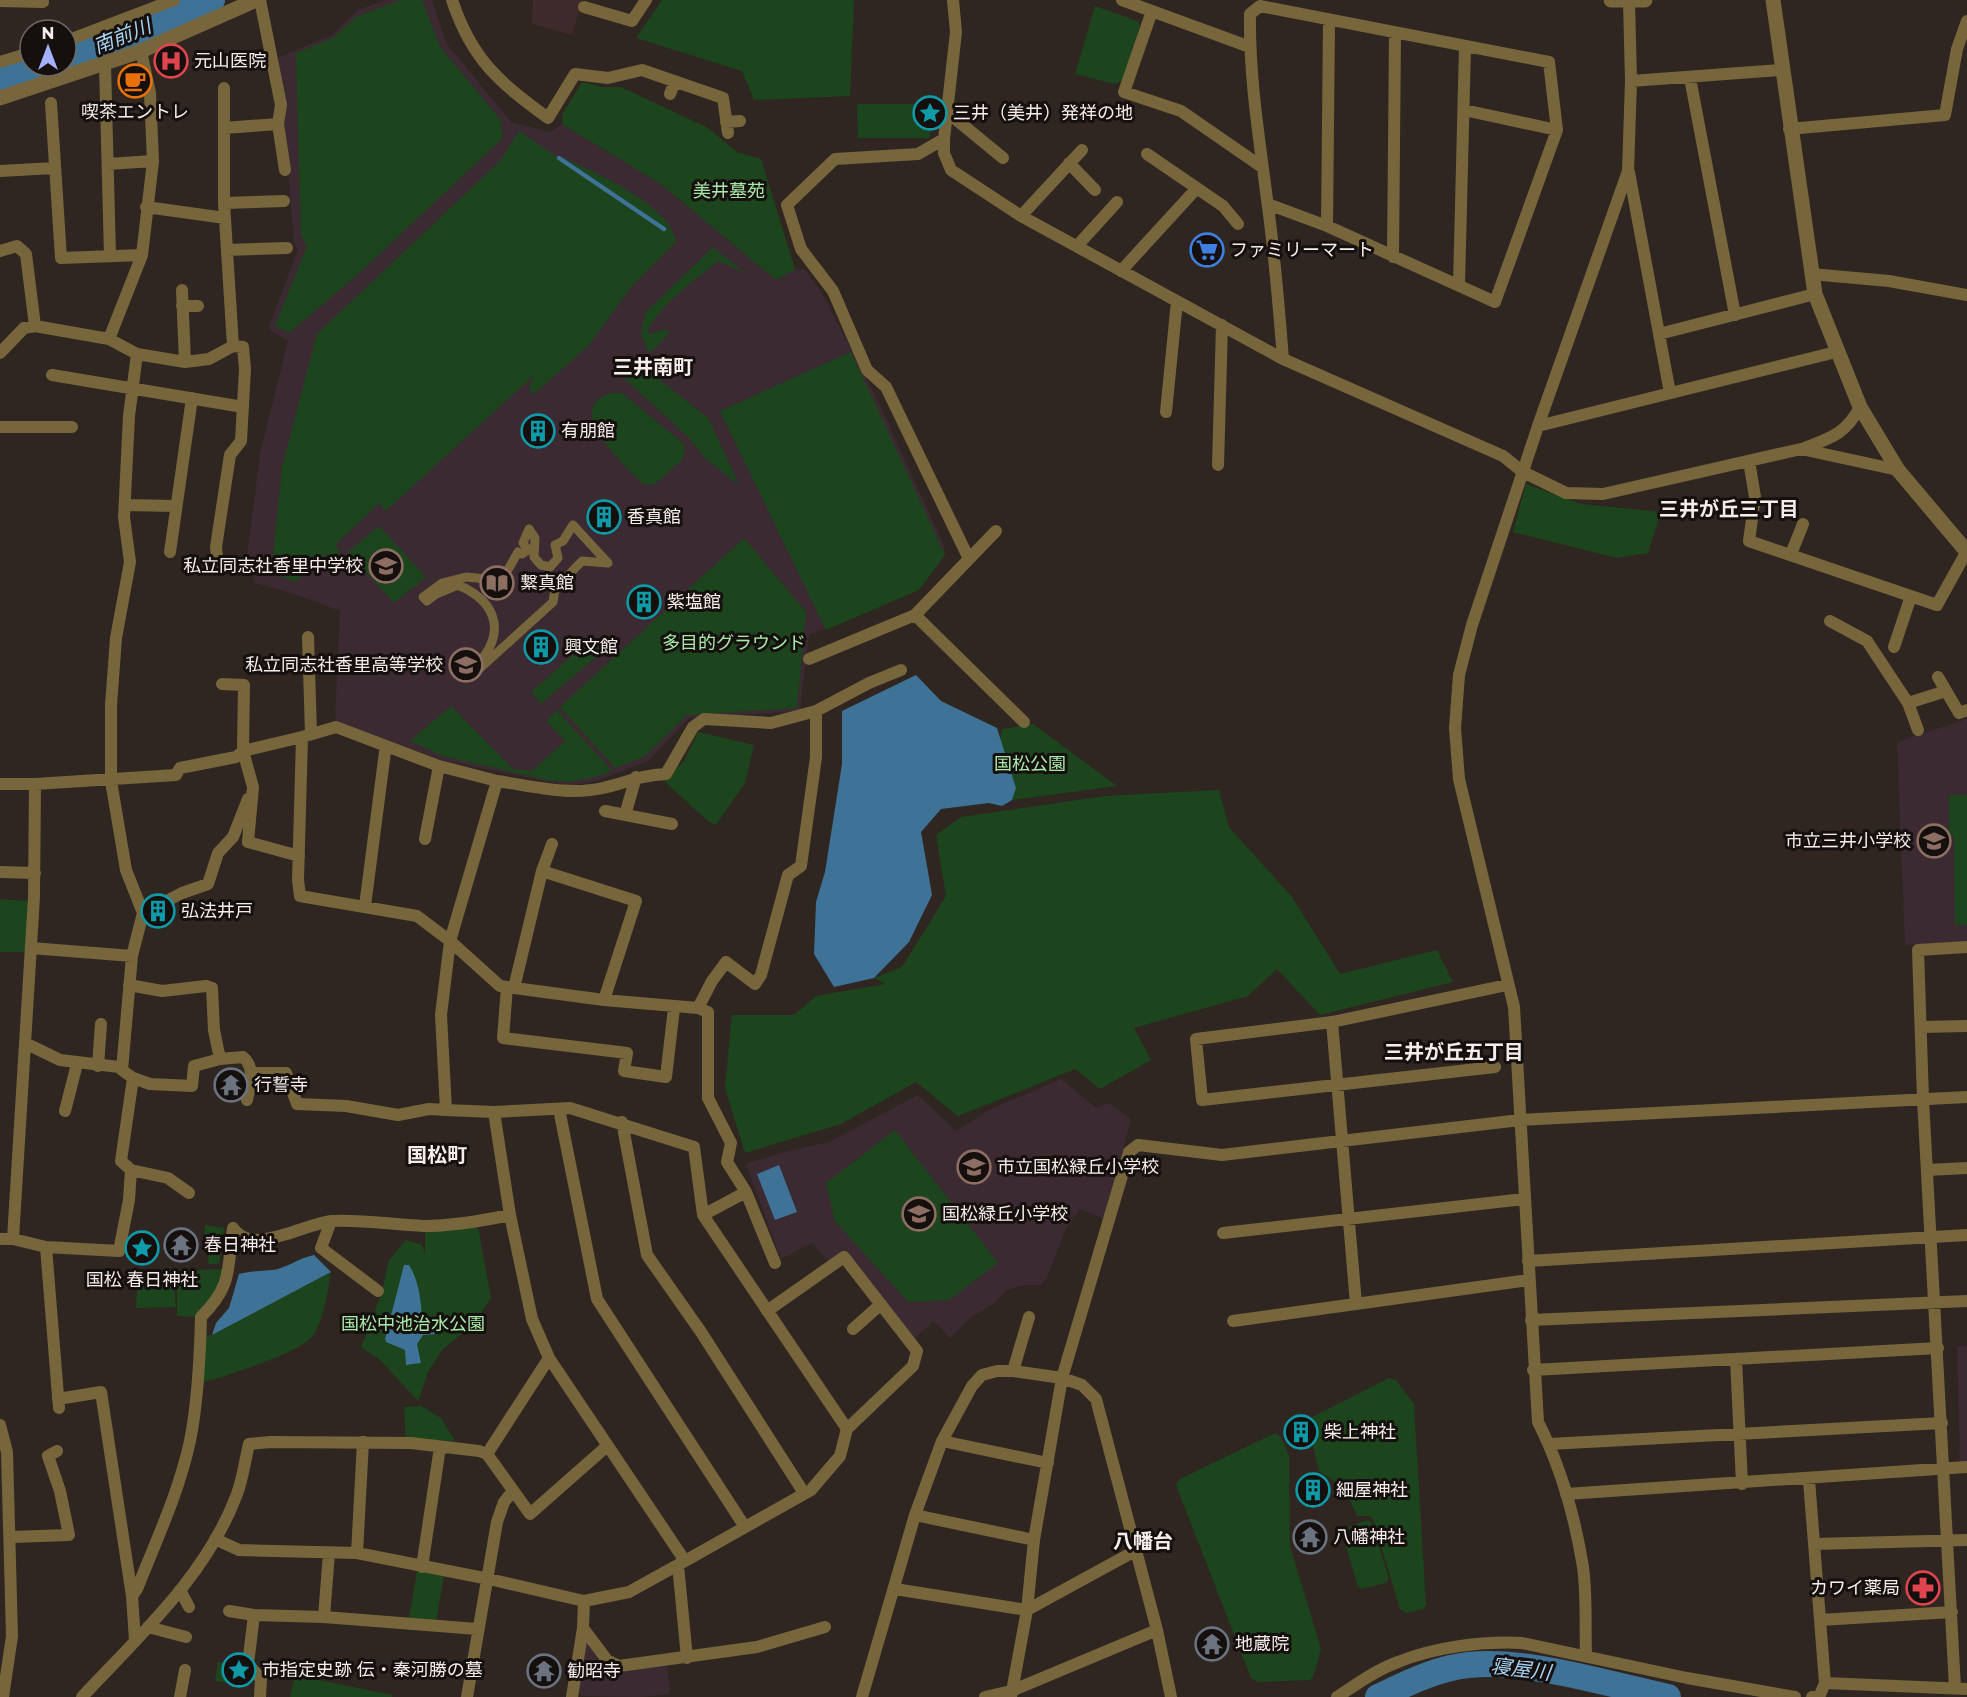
<svg xmlns="http://www.w3.org/2000/svg" width="1967" height="1697" font-family="Montserrat,'Noto Sans JP',sans-serif">
	<rect width="100%" height="100%" fill="#302621"/>
	<!-- commercial -->
	<path fill="#3e2a2a" d="M533,0H582L572,35L532,24Z"/>
	<!-- education -->
	<path fill="#3c2a32" d="M386,0H432L446,43L511,122L550,132L562,124L662,185L775,279L795,269L805,270L821,291L878,401L944,546L945,555L919,590L809,635L800,711L689,718L648,761L596,781L569,786L446,761L335,722L340,611L298,595L255,583L247,557L260,454L288,341L268,329L298,250L294,243L284,118L287,109L277,58L332,35L358,10Z
		M1967,719V941L1905,945L1897,742Z
		M1061,1079L1096,1108L1109,1103L1131,1119L1104,1219L1080,1209L1065,1230L1047,1278L1041,1285H1023L1007,1290L996,1302L970,1318L950,1338L934,1321L911,1342L847,1253L830,1264L812,1243L781,1259L746,1164L784,1152L829,1142L918,1095L956,1131L989,1110Z
		M1967,1346V1467L1960,1468L1957,1347Z
		M590,1641L598,1659L609,1667L667,1665L670,1694L639,1697L583,1696L578,1692L585,1642Z"/>
	<!-- green -->
	<path fill="#1c441d" d="M401,0H422L440,47L500,119L503,138L357,275L289,333L275,326L307,246L301,235L296,53L333,38L356,17Z
		M662,0H854L850,96L754,100L742,71L636,38Z
		M1095,6L1137,21L1140,25L1123,80L1115,84L1075,74Z
		M582,82L603,87H621L708,128L737,152L761,159L795,269L776,280L662,185L562,124L563,113Z
		M857,104H935L929,138H858Z
		M519,131L664,231L663,227L560,156C590,170 672,205 676,242L633,285L589,345L534,394L529,388L534,375L386,511L379,503L335,545L340,551L333,559L327,554L295,582L278,575L273,557L282,467L317,334L500,161Z
		M713,247L745,273L718,261C697,279 656,307 647,333L650,334L666,329L670,332L655,349L648,352L641,334L645,313Z
		M851,352L945,555L919,590L826,630L720,411Z
		M632,358L709,419L739,485L706,459L688,437L625,379L622,363Z
		M611,393H622L685,445L683,459L655,484L644,485C628,468 559,409 611,393Z
		M1526,484L1581,504L1661,512L1648,553L1617,558L1513,532Z
		M379,526L426,577L394,603L348,552Z
		M744,538L806,612L797,708L687,715L645,756L615,768L560,707Z
		M591,639L603,651L541,704L531,692Z
		M451,706L513,769L532,771L565,741L546,721L557,710L612,771L596,777L568,782L547,780L443,756L410,741Z
		M1033,724L1117,786L989,803L1002,729Z
		M698,732L754,745L745,783L716,825L709,822L664,781L684,761Z
		M1219,790L1229,827L1292,897L1340,974L1437,950L1453,982L1320,1015L1277,969L1248,996L1134,1028L1151,1060L1100,1089L1075,1069L958,1116L916,1082L841,1124L745,1153L725,1088L732,1015H794L816,996L885,984L874,978L902,967L946,896L936,835L961,817L1105,796Z
		M1949,795H1967V925H1955L1954,836H1949Z
		M0,899L28,901L26,952H0Z
		M895,1130L998,1263L949,1300L908,1302L835,1221L826,1183Z
		M477,1222L491,1298L473,1325L443,1349L429,1370L418,1401L380,1360L361,1347L381,1295L389,1260L406,1240L422,1245L425,1254V1226Z
		M205,1225L224,1228L219,1264H208L210,1242L204,1239Z
		M222,1269L223,1282L196,1317L177,1316V1271Z
		M138,1272L173,1273L176,1307L136,1308Z
		M331,1272C328,1290 323,1326 310,1339C295,1354 221,1378 197,1384L204,1336L212,1335Z
		M1389,1378L1396,1380L1414,1404L1426,1605L1423,1609L1406,1613L1400,1609L1373,1519L1369,1516H1357L1345,1489L1319,1471L1308,1426L1312,1417Z
		M421,1406L441,1418L455,1441L406,1439L404,1407Z
		M1275,1433L1281,1437L1289,1456L1290,1546L1321,1649L1313,1677L1309,1680L1257,1682L1251,1678L1176,1485L1180,1479Z
		M1368,1520L1372,1524L1389,1579L1386,1583L1362,1589L1358,1587L1342,1533L1343,1529Z
		M417,1571L444,1576L436,1622L409,1618Z
		M218,1662L241,1666L238,1684L215,1681Z
		M295,1675L392,1695V1697H290Z"/>
	<!-- water -->
	<path fill="#3f7297" d="M916,675L941,701L997,728L1016,788L1012,800L1002,806L989,803L941,809L921,832L932,895L909,942L874,978L834,987L814,954L816,902L825,872L842,764V711Z
		M779,1165L797,1212L775,1220L757,1174Z
		M314,1255L331,1272L212,1335L216,1323L229,1308L239,1274C251,1271 261,1271 273,1270C286,1268 299,1258 314,1255Z
		M404,1265H409C419,1281 421,1300 422,1318L449,1320L448,1323L438,1328L436,1334L423,1335L417,1344L421,1363L406,1365L405,1350L386,1342L385,1339Z"/>
	<g fill="none" stroke-linecap="round" stroke-linejoin="round">
		<!-- stream -->
		<path stroke="#3f7297" stroke-width="4.5" d="M559,158L664,229"/>
		<!-- river -->
		<path stroke="#3f7297" stroke-width="26" d="M66,58L136,33L212,0
			M0,80L42,66
			M1378,1697C1402,1686 1425,1674 1451,1668C1512,1653 1606,1684 1668,1697"/>
		<!-- pedestrian -->
		<path stroke="#77663c" stroke-width="9" d="M573,525L608,563L582,561L555,589L553,602L477,671L474,668C506,636 500,603 458,585L436,594L427,601L423,597L442,583L466,577L497,580L505,575L518,552L522,554L528,550L523,543L529,529L535,538L534,557L541,565L550,567L558,558L555,545L563,541Z"/>
		<!-- minor -->
		<path stroke="#77663c" stroke-width="12" d="M260,0L281,105L278,124L285,170
			M452,0C472,60 499,82 548,118L575,74L608,78L642,70L723,98L728,133
			M953,0L956,32L944,139V153L951,170L1021,216L1283,359L1503,456L1523,472L1566,493L1603,494L1801,449L1898,470
			M1122,0L1250,47
			M0,1L43,2
			M584,7L632,21L646,0
			M1152,11L1124,92L1181,111L1262,167
			M66,41L174,0
			M0,62L30,53
			M105,64L110,256
			M1690,78L1735,315
			M1631,81L1781,70
			M224,88V203L233,346
			M670,94L675,81
			M51,103L61,258L142,255
			M1464,110L1557,130
			M947,112L1003,158
			M726,122L740,121
			M224,128L278,124
			M1789,129L1945,115L1957,49L1967,21
			M944,139L918,154L835,159L787,205L801,249L833,291L867,370L886,387L969,559
			M1147,154L1223,206L1238,224
			M1069,163L1095,190
			M108,164L153,161
			M0,171L54,168
			M1629,172L1670,393
			M224,203L284,201
			M1268,204L1327,226L1495,302L1557,130L1549,62L1260,6L1250,14C1249,79 1260,143 1268,207C1275,258 1279,308 1283,359
			M146,207L225,218
			M1021,216L1082,150
			M1327,226L1329,21
			M1077,246L1117,202
			M227,250L287,248
			M0,251L17,246L26,254L35,326
			M1393,257L1395,34
			M1121,271L1197,188
			M1811,274L1889,281L1967,295
			M1459,285L1465,47
			M182,290L185,362
			M182,306H198
			M1659,334L1815,294
			M109,339L142,255L153,161L150,93L141,51
			M0,353L24,328L35,326L109,339L137,354L185,362L209,359L233,346L243,347L245,369L241,441L230,455L216,547L218,566
			M52,375L243,407
			M1166,412L1177,301
			M1538,426L1836,352
			M0,427H72
			M1802,449C1830,438 1845,435 1860,407
			M1749,461L1755,497L1749,541L1937,605L1967,551
			M1218,465L1222,325
			M125,505L176,506
			M170,552L192,398
			M1791,554L1803,524
			M915,615L1024,722
			M1830,621L1867,641L1908,703L1918,730
			M308,637L311,734
			M1894,647L1911,596
			M809,659L915,615L996,531
			M1938,677L1959,713L1967,710
			M222,684L244,685L243,751L253,787L248,842L299,856
			M1908,703L1946,691
			M302,737L336,727L439,766L497,781L450,941L500,986L604,1000L698,1008L712,981L726,962L755,984L761,975L788,875L801,866L816,757V711L869,683L901,670
			M497,781C532,786 568,796 603,788C626,783 640,775 666,774L693,727L704,719L771,723L816,711
			M0,784H35L34,897L13,1239H0
			M35,784L176,775L180,768L236,757L243,751L302,737L298,880L300,896L417,916L450,941L441,1015L446,1110L494,1112L510,1215
			M605,811L672,824
			M625,815L636,777
			M425,839L439,766
			M542,871L636,901L604,1000
			M0,872L35,873
			M365,906L385,752L390,748
			M143,913L182,893L208,884L218,853L233,837L248,799
			M31,948L132,956
			M129,985L162,991L206,986L212,988L214,1030L220,1059
			M507,987L503,1038L627,1053L624,1071L666,1077L674,1008
			M514,988L542,871L552,844
			M698,1008L708,1012V1098L731,1143L727,1162L746,1192L775,1263
			M1332,1022L1356,1304
			M1921,1027L1967,1026
			M25,1043L60,1060L119,1067L122,1070
			M98,1066L101,1024
			M1495,1067L1202,1100L1196,1039L1332,1022L1507,985
			M252,1073H286L297,1104L346,1106L398,1115L429,1109L446,1110
			M133,1078L150,1084L192,1086L194,1066L220,1059L243,1057C256,1068 250,1085 247,1100
			M559,1109L597,1299L745,1527
			M65,1111L77,1064
			M494,1112L570,1108L694,1147L703,1215L847,1429
			M622,1122L647,1255L701,1332L804,1493
			M131,1170L168,1178L189,1193
			M1927,1170L1967,1168
			M703,1215L746,1192
			M331,1221L321,1248L378,1291
			M1223,1233L1524,1199
			M13,1239L46,1247L119,1251L129,1200L131,1170L121,1161L133,1078L122,1070L132,956L143,913L126,870L111,781V705L116,638L130,562L124,517L129,416L137,354
			M46,1247L59,1408
			M1528,1261L1967,1235
			M1531,1320L1967,1301
			M1233,1321L1529,1280
			M853,1329L881,1304
			M1736,1359L1742,1484
			M1533,1370L1938,1348
			M1013,1371L1029,1317
			M58,1399L101,1392L132,1596
			M0,1425L7,1452L12,1636L3,1697
			M942,1441L1048,1463
			M1549,1444L1942,1423
			M487,1454L530,1514L606,1447
			M1809,1480L1825,1683
			M1566,1494L1967,1467
			M915,1515L1034,1540
			M11,1537L69,1535L60,1491L48,1456L57,1451
			M1814,1544L1967,1540
			M329,1553L324,1617L477,1629
			M357,1553L363,1442
			M685,1561L811,1490L840,1456L847,1429L913,1366L917,1351L844,1257L767,1311
			M678,1565L687,1658
			M422,1567L440,1447
			M895,1589L1027,1610L1135,1551
			M180,1590L189,1607
			M229,1611L254,1615
			M1820,1620L1952,1612
			M148,1627L186,1637
			M583,1628L607,1660L619,1666L757,1647L825,1627
			M135,1640L132,1596L137,1589C156,1541 179,1492 190,1441C198,1401 200,1359 201,1317C233,1285 227,1270 233,1228C252,1257 305,1223 332,1221C362,1219 393,1225 424,1226C453,1226 481,1221 510,1215L532,1319L549,1358L685,1561L629,1592L584,1601L489,1579L357,1553L239,1550L215,1539
			M1586,1655C1585,1627 1587,1596 1583,1567C1575,1518 1561,1467 1538,1422L1514,1007L1459,779L1455,728L1459,675L1472,625L1538,426L1628,171L1631,81L1629,1
			M1955,1688L1923,1099L1918,950L1967,947
			M82,1697C140,1635 207,1575 237,1494C243,1478 245,1460 249,1444L271,1442L411,1443L479,1451L487,1454L549,1358
			M180,1697L185,1670
			M260,1697L261,1679L248,1664L254,1615L324,1617
			M467,1697L497,1522L504,1502L513,1491
			M572,1697L583,1628L584,1601
			M862,1697L915,1515L942,1441L972,1386L982,1375L997,1371H1013L1062,1378L1082,1385L1096,1399L1157,1630L1171,1697
			M985,1697L1011,1691L1157,1630
			M1011,1697L1027,1610L1034,1540L1062,1378L1129,1152L1138,1145L1222,1155L1520,1120L1967,1097
			M1337,1697C1357,1684 1376,1670 1398,1662C1435,1647 1482,1641 1522,1643L1687,1678L1795,1697
			M1812,1697H1819L1825,1683L1967,1689"/>
		<!-- tertiary -->
		<path stroke="#77663c" stroke-width="15" d="M1611,0H1645
			M1773,0L1815,294L1860,407L1898,470L1967,552
			M0,98L141,51L256,0"/>
	</g>
	<!-- icons -->
	<defs>
		<symbol id="hospital-ring" viewBox="-11 -11 22 22"><circle r="9.5" fill="#15100e" stroke="#e0444e" stroke-width="1.5"/><path d="M-5-5h3v3.5h4V-5h3V5h-3V1.5h-4V5h-3Z" fill="#e0444e"/></symbol>
		<symbol id="cafe-ring" viewBox="-11 -11 22 22"><circle r="9.5" fill="#15100e" stroke="#e8710a" stroke-width="1.5"/><path d="M-5.5-4.5H6V0H3Q3 3.5 0 3.5H-2.5Q-5.5 3.5-5.5 0ZM3-3.2v2h1.7v-2ZM-6 4.5H4V6H-6Z" fill="#e8710a"/></symbol>
		<symbol id="sight-ring" viewBox="-11 -11 22 22"><circle r="9.5" fill="#15100e" stroke="#0f9aa8" stroke-width="1.5"/><path d="M0-6L1.8-2.2L6-1.7L2.9 1.2L3.7 5.4L0 3.3L-3.7 5.4L-2.9 1.2L-6-1.7L-1.8-2.2Z" fill="#0f9aa8"/></symbol>
		<symbol id="supermarket-ring" viewBox="-11 -11 22 22"><circle r="9.5" fill="#15100e" stroke="#3f7fe0" stroke-width="1.5"/><path d="M-6-5.5h2.5l.6 2H6L4.5 2H-2.5L-4.4-4H-6ZM-1.5 3.2a1.3 1.3 0 1 0 .1 0ZM3 3.2a1.3 1.3 0 1 0 .1 0Z" fill="#3f7fe0"/></symbol>
		<symbol id="building-ring" viewBox="-11 -11 22 22"><circle r="9.5" fill="#15100e" stroke="#0f9aa8" stroke-width="1.5"/><path d="M-4-6H4V6H1V3H-1V6H-4ZM-2.5-4.3h1.7v1.8h-1.7ZM.8-4.3h1.7v1.8H.8ZM-2.5-1h1.7V.8h-1.7ZM.8-1h1.7V.8H.8Z" fill="#0f9aa8"/></symbol>
		<symbol id="school-ring" viewBox="-11 -11 22 22"><circle r="9.5" fill="#15100e" stroke="#8d6e63" stroke-width="1.5"/><path d="M0-5L7-2L0 1L-7-2ZM-4 1L0 2.5L4 1V4Q0 6-4 4Z" fill="#8d6e63"/></symbol>
		<symbol id="library-ring" viewBox="-11 -11 22 22"><circle r="9.5" fill="#15100e" stroke="#8d6e63" stroke-width="1.5"/><path d="M-6-4Q-3-5.5-.7-3.5V5Q-3 3-6 4ZM6-4Q3-5.5 .7-3.5V5Q3 3 6 4Z" fill="#8d6e63"/></symbol>
		<symbol id="temple-ring" viewBox="-11 -11 22 22"><circle r="9.5" fill="#15100e" stroke="#6b7280" stroke-width="1.5"/><path d="M0-6L5-2H3V0L6.5 2.5H4V6H1.5V3h-3V6H-4V2.5H-6.5L-3 0V-2H-5Z" fill="#6b7280"/></symbol>
		<symbol id="pharmacy-ring" viewBox="-11 -11 22 22"><circle r="9.5" fill="#15100e" stroke="#e0444e" stroke-width="1.5"/><path d="M-2-6h4v4h4v4h-4v4h-4v-4h-4v-4h4Z" fill="#e0444e"/></symbol>
	</defs>
	<g fill-rule="evenodd">
		<use href="#hospital-ring" x="152" y="42" width="38" height="38"/>
		<use href="#cafe-ring" x="116" y="62" width="38" height="38"/>
		<use href="#sight-ring" x="911" y="94" width="38" height="38"/>
		<use href="#supermarket-ring" x="1188" y="231" width="38" height="38"/>
		<use href="#building-ring" x="519" y="412" width="38" height="38"/>
		<use href="#building-ring" x="585" y="498" width="38" height="38"/>
		<use href="#school-ring" x="367" y="547" width="38" height="38"/>
		<use href="#library-ring" x="478" y="564" width="38" height="38"/>
		<use href="#building-ring" x="625" y="583" width="38" height="38"/>
		<use href="#building-ring" x="522" y="628" width="38" height="38"/>
		<use href="#school-ring" x="447" y="646" width="38" height="38"/>
		<use href="#school-ring" x="1915" y="822" width="38" height="38"/>
		<use href="#building-ring" x="139" y="892" width="38" height="38"/>
		<use href="#temple-ring" x="212" y="1066" width="38" height="38"/>
		<use href="#school-ring" x="955" y="1148" width="38" height="38"/>
		<use href="#school-ring" x="900" y="1195" width="38" height="38"/>
		<use href="#temple-ring" x="162" y="1226" width="38" height="38"/>
		<use href="#sight-ring" x="123" y="1229" width="38" height="38"/>
		<use href="#building-ring" x="1282" y="1413" width="38" height="38"/>
		<use href="#building-ring" x="1294" y="1471" width="38" height="38"/>
		<use href="#temple-ring" x="1291" y="1518" width="38" height="38"/>
		<use href="#pharmacy-ring" x="1904" y="1569" width="38" height="38"/>
		<use href="#temple-ring" x="1193" y="1625" width="38" height="38"/>
		<use href="#sight-ring" x="220" y="1651" width="38" height="38"/>
		<use href="#temple-ring" x="525" y="1652" width="38" height="38"/>
	</g>
	<g text-anchor="middle" stroke-width="6" stroke-linejoin="round" paint-order="stroke">
		<!-- poi labels -->
		<g font-size="18" fill="#f4edea" stroke="#15100e" text-anchor="start">
			<text x="194" y="67">元山医院</text>
			<text x="135" y="118" text-anchor="middle">喫茶エントレ</text>
			<text x="953" y="119">三井（美井）発祥の地</text>
			<text x="1230" y="256">ファミリーマート</text>
			<text x="561" y="437">有朋館</text>
			<text x="627" y="523">香真館</text>
			<text x="363" y="572" text-anchor="end">私立同志社香里中学校</text>
			<text x="520" y="589">繋真館</text>
			<text x="667" y="608">紫塩館</text>
			<text x="564" y="653">興文館</text>
			<text x="443" y="671" text-anchor="end">私立同志社香里高等学校</text>
			<text x="1911" y="847" text-anchor="end">市立三井小学校</text>
			<text x="181" y="917">弘法井戸</text>
			<text x="254" y="1091">行誓寺</text>
			<text x="997" y="1173">市立国松緑丘小学校</text>
			<text x="942" y="1220">国松緑丘小学校</text>
			<text x="204" y="1251">春日神社</text>
			<text x="142" y="1286" text-anchor="middle">国松 春日神社</text>
			<text x="1324" y="1438">柴上神社</text>
			<text x="1336" y="1496">細屋神社</text>
			<text x="1333" y="1543">八幡神社</text>
			<text x="1900" y="1594" text-anchor="end">カワイ薬局</text>
			<text x="1235" y="1650">地蔵院</text>
			<text x="262" y="1676">市指定史跡 伝・秦河勝の墓</text>
			<text x="567" y="1677">勧昭寺</text>
		</g>
		<!-- park labels -->
		<g font-size="18" fill="#a9e9a8" stroke="#15100e">
			<text x="729" y="197">美井墓苑</text>
			<text x="734" y="649">多目的グラウンド</text>
			<text x="1030" y="770">国松公園</text>
			<text x="413" y="1330">国松中池治水公園</text>
		</g>
		<!-- water labels -->
		<g font-size="20" font-style="italic" fill="#a7d4f5" stroke="#15100e">
			<text transform="translate(122 36) rotate(-22)" y="7">南前川</text>
			<text transform="translate(1521 1669) rotate(7)" y="7">寝屋川</text>
		</g>
		<!-- neighbourhood labels -->
		<g font-size="20" font-weight="bold" fill="#f4edea" stroke="#15100e">
			<text x="653" y="374">三井南町</text>
			<text x="1729" y="516">三井が丘三丁目</text>
			<text x="1454" y="1059">三井が丘五丁目</text>
			<text x="437" y="1162">国松町</text>
			<text x="1143" y="1548">八幡台</text>
		</g>
	</g>
	<!-- north arrow -->
	<g transform="translate(48 48)"><circle r="28" fill="#15100e" stroke="#6e6866" stroke-width="1.5"/>
	<path d="M0-4.5L10 22L0 15L-10 22Z" fill="#a6b1fc"/>
	<text y="-9" font-size="16" font-weight="bold" text-anchor="middle" fill="#f4edea">N</text>
	</g>
</svg>
